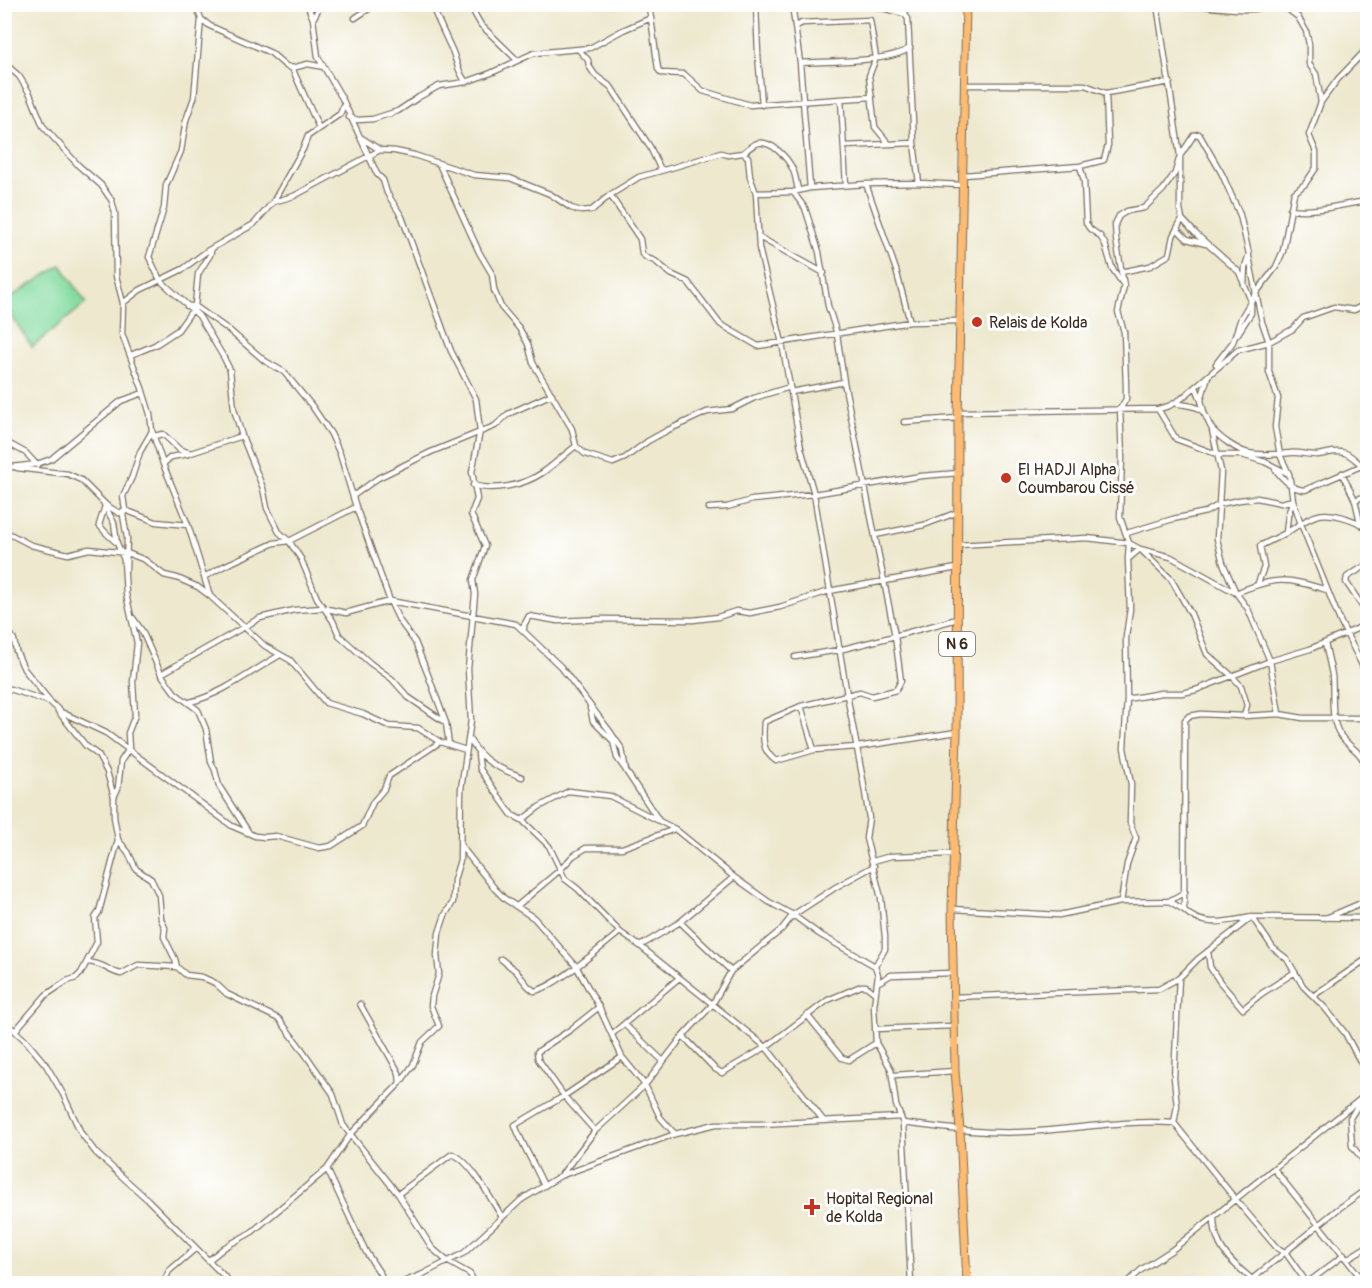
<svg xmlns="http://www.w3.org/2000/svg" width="1372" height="1288" font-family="Pangolin,sans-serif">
	<rect width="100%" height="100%" fill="#fff"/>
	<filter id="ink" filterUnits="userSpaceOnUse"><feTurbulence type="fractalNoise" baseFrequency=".0167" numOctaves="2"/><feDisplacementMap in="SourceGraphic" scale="12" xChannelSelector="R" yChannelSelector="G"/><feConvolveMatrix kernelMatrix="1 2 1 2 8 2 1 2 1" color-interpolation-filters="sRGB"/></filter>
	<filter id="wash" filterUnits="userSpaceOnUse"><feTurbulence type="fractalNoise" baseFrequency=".008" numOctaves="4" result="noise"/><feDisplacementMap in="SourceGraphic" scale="24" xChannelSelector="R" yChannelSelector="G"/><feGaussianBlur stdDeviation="1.35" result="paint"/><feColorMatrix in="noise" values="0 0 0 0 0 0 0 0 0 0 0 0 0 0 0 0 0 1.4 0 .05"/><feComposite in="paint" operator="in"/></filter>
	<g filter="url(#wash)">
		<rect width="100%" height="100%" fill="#ede8ce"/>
		<!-- pitch -->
		<path fill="#85dca1" stroke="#608360" stroke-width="1.5" d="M61,265L86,303L32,347L5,306V301Z"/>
	</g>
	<g filter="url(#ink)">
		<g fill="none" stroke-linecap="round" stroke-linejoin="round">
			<defs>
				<path id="minor" d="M196,4L201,19L210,26L271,53L286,66L292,68L308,64L324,67
					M431,4C438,20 445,35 452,50C457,61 457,71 466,82
					M469,4L481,25L517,60
					M756,4L758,54L762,105
					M792,4L800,63L810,188
					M907,4L905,14L908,19L914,143
					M1157,4L1180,156V210L1182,219L1196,234L1239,272L1251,301L1241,318L1233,342L1216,364
					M1191,4C1208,7 1260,14 1273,4
					M1281,4L1298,17L1306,31L1309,44V64L1316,74L1321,102L1309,135L1316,152V168L1305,184L1294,193L1283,251L1276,267L1256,293L1262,322L1269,342V372L1278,398L1275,427L1280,455L1289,474L1293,500L1301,524L1340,621L1362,665L1368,681
					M871,5L905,14
					M355,18L376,4
					M651,18L658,69L661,73L684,74L703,91L750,105L841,99L846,185
					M201,19L194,98L186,120L181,151L166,185L164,208L149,257L160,280L199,316L224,358L230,370L234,409L242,436L263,488L267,508L279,532L289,541L301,559L317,598L333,621L339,635L370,663L392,679L408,697L446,723
					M313,19L321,4
					M796,26L802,23L870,20L876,58L869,76L875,127L889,144L914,143L919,183
					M579,50L588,60L589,66L595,75L611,87L650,147L660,168L664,170L721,153L728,155L743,153L748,157L750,177L756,193L759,248L782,343L801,448L814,494L847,695L863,780L869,818L866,838L881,898L885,937V949L875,966
					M4,63L19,76L30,94L43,126L79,166L101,185L112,201L115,213L116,276L123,303L122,334L142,388L150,414L152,431L163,464L188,525L210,596L265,646L290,660L326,703L363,714L389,726L418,728L440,742L466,750
					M800,63C829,61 887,63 910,48
					M292,68L319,128
					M964,85H1085L1106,93
					M841,99L872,97
					M1321,102L1338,79L1362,54L1368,44
					M349,117L358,120L373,119L398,111L419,97L439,86L466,82L491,73L534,53L590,48L623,30L651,18L648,4
					M360,137L380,150L395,151L414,155L474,175L510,178L550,194L571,208L581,211L592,210L610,195L639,177L664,170
					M845,146L889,144
					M743,153C747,150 751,146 755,144C770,138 788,158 793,170C796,176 796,183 798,189
					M439,164L479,252L492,274L494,290L501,307L519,328L528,344L533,363L572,429L576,446L585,454L613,463L625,458L648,441L668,430L707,412L732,409L754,398L790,387
					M1080,166L1084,181L1086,223L1090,229L1100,236L1105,244L1112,268L1123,284
					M964,175L1080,166L1104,160L1108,145L1106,93L1170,82
					M866,184L896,270L910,322
					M793,192L805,208L819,252L828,306L837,334L844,382L895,636L957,619
					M756,193L793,192L810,188L866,184L919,183L962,185
					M610,195L640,239L642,254L647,258L655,261L671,274L688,282L720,324L758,346L910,322L959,321
					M273,202L294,196L380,150
					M1290,209C1317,213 1341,204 1368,201
					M1177,229L1187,239L1206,244
					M759,237L824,273
					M1121,272L1150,266L1169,255L1173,236L1182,219
					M123,303L140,290L183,269L207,251L254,224L273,202L303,149L308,136L340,114L344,105
					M187,306H195L229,330L265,361L284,372L312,406L331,434L340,454L356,507L390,601L399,620L415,642L430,680L446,723L449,745
					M1237,335L1251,313V301L1256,293L1249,257
					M131,355L155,345L178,330L195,306L198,274L210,255L212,248
					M1196,387L1201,400L1204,412
					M791,392L844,382
					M1201,400L1208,376
					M1175,403C1182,405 1191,405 1198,408C1207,411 1207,424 1213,430C1221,439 1237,450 1248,453C1261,456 1277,454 1290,453C1299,452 1308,455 1317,455C1327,454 1335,450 1345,453C1354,456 1358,465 1368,468
					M1158,409L1176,439L1219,455H1242L1265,462L1289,474
					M958,412L1158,409L1169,406L1181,399L1238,350L1269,342L1293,329L1303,318L1334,307L1354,310L1368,303
					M904,422L958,418
					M1212,430L1221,471L1217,539L1223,563L1236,593L1248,609L1270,661L1279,714
					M154,436L163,434L180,450L191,453L242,436
					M4,441L26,453L37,465
					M163,464L171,457L188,454
					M4,468L37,464L51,459L121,401L143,393
					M17,468L68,474L81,480L106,505L119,513L125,510L156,522L188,525
					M1275,469C1283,479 1291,489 1305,490L1368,463
					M1342,473L1355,500L1360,522
					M473,485C494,492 524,485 542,473C554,465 565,454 576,446
					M353,496L378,478L431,452L495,426L508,414L552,394
					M1355,500L1368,495
					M103,502L114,523L117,543L124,560L126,594L137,643L133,682L135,715L128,733L129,749L121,761L118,788L114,797
					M105,506L99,525L106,533L117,543
					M709,508L727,507L752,500L814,494L921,476L959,473
					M4,531L31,545L68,554L89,549L127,553L145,560L164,575L177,578L198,587L210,596
					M1127,533L1173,519L1206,512L1220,504L1239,500L1257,498L1281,503L1293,500
					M1286,533C1308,519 1317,509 1343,517C1355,521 1360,522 1368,531
					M875,535L924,525L958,512
					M958,545L1087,538L1129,543L1140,549L1171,579L1191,614L1207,654L1232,676L1241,686L1247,705L1244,716
					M1128,559L1140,549L1171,557L1236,593
					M1368,564L1347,577L1346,582L1368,615
					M126,569L127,538L123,515L125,510L123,496L132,477L140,452L152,431
					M204,577L224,566L274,543L289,541L356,507
					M1258,583L1264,567L1260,546L1286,533L1288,515L1293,500
					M1236,593C1276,576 1286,578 1327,590
					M133,618L142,631L161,674
					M4,623L14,640L16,651L24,669L49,700
					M524,629V625L529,616L558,621L602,619L693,620L718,617L736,611L750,613L780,607L829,591L957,568
					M1325,643C1327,653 1330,664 1332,675C1334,692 1330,715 1338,731C1347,749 1360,746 1368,771
					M795,657L839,650L895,636L901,681L896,690L872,696L860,692L847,695L801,706L764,722C763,739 761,750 776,761L814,750L857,747L957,732
					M4,687L50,702L61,712L106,733L232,826L255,836L265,837L276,836L319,848L331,846L362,826L373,802L384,789L389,776L440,742
					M1127,699L1161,693H1182L1196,690L1270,661L1310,649L1368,624
					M190,702C221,695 252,671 280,655
					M801,706L814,750
					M590,708L593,721L613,741L617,758L625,769
					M1368,718H1303L1279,714L1244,716L1201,714L1189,716L1185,720L1184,910C1203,929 1228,921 1252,917L1273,948L1287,959L1303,986L1325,1008L1345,1033L1363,1067L1368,1070
					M469,739C483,762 497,768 522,777
					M478,754L480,769L502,801L512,815L522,820L549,846L565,879L578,889L620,932L640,946L766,1047L823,1120
					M522,820L539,807L569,791L610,796L675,829L734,877L769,902L793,915L819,934L875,966L878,975L874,1006L876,1043L891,1069L896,1105L903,1123L911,1284
					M249,833L219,786L215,770L211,762L206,729L198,710L175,693L161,674L260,618L294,610L323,608L346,613L390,601L516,624L561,667L609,730L622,749L626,771L658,819
					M118,840L128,852L136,869L151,879L159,895L161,919L165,928L164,937L175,959L177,967L186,975L202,977L215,983L227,994L279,1019L301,1048L333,1094L343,1125L398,1194L432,1248L447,1261L470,1274L475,1284
					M461,846L495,889L505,899L534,918L576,966L599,1007L622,1057L645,1085L660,1117L675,1134
					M873,861L891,856L953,854
					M1169,901L1121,902L1127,864L1136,838L1130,823L1131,784L1124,748L1127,699L1126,637L1130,609L1128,559L1129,543L1120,517L1122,457L1120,409L1126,399V386L1124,332L1118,312L1124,286L1116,239L1115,224L1119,216L1127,211L1144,208L1163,190L1175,173L1180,156L1194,135L1199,134L1222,174L1240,215L1249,254L1245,267L1244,285
					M517,906L560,870L573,856L586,848H622L675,829
					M952,909L1059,915L1121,902
					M1184,910L1169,901L1185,892
					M1326,918L1368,900
					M680,922L731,971
					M640,946L680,922L734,877
					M1208,951L1210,967L1220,982L1243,1009L1261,994L1295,972
					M501,959L516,971L528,986L534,991C555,988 601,947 620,932
					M87,962C104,963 107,971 121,974L138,965L177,967
					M1179,978L1174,1078L1177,1106L1174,1123L1236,1200L1277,1248L1285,1252L1307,1283
					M877,983L891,975L952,973
					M1313,996L1368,958
					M953,997L1159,989L1179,978L1198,959L1252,917L1368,918
					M360,1004L399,1073L400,1083
					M807,1015L842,1058L849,1060L876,1043
					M4,1021L26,1041L46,1065L63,1094L81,1133L96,1153L148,1200L232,1284
					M624,1024L663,1061
					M875,1029L953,1026
					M15,1031L46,995L67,981L76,978L81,973L97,942L95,918L99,912L118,840L114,817V797L107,772L98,755L86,746L58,711
					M612,1034L679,978
					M683,1036L715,1069L722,1073L766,1047L828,1000L861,986H866L875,993
					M1363,1067L1364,1096L1350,1118L1352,1146L1368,1166
					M894,1075L955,1071
					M903,1123C943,1128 983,1134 1023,1132C1073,1130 1123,1119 1174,1123
					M595,1131L564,1096L538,1059L537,1052L570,1030L599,1007
					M327,1169L366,1252L381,1275L384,1284
					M1274,1169L1366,1284
					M562,1174L595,1131L645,1085L683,1036L712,1005L731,971L781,930L793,915L836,887L874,866
					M544,1186C535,1165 523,1147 515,1125L564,1096L622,1057
					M398,1194L452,1154C470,1159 492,1201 502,1217
					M1214,1217C1214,1238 1222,1253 1238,1267C1244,1273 1251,1277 1256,1284
					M1347,1259L1368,1246
					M209,1260L225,1247L252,1232L327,1169L350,1135L400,1083L413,1065L422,1042L439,1026L431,1006L432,996L439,974L437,955L439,933L445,915L453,902L454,880L460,860L461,789L471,720L468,669L475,594L473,580L485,546L471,514L477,499L472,472L480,431L476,399L451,351L402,217L387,193L383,180L377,174L342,98L318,57L313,19L307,4
					M163,1284L169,1271L196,1248
					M398,1284L421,1275L464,1253L521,1200L560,1176L675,1134L716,1124H760L901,1117
					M1126,1284L1141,1270L1172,1250L1368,1093
					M1246,1284L1338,1209L1368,1188
					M1306,1284L1344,1255"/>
				<path id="primary" d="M966,4L958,418L957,732L952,909L955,1071L960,1130L967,1284"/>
			</defs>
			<!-- minor casing -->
			<use href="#minor" stroke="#796c5c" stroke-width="7"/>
			<!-- primary casing -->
			<use href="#primary" stroke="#796c5c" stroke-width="9"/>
			<!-- minor -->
			<use href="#minor" stroke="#fff" stroke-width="4.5"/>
			<!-- primary -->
			<use href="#primary" stroke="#febb71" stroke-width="7"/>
		</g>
	</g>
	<!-- markers -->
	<g fill="#c8321e" stroke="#fff" stroke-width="2">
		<circle cx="977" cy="322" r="6"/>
		<circle cx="1006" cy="478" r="6"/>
		<path d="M809 1198h6v6h6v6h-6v6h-6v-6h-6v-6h6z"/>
	</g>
	<g text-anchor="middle" stroke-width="6" stroke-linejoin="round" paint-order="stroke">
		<!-- shield labels -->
		<rect fill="#fff" stroke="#766a62" stroke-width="1.5" x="939" y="632" width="36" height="24" rx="4.5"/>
		<g font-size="15" font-weight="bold" fill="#3b2a1e">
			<text x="957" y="649">N 6</text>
		</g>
		<!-- poi labels -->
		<g font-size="16" fill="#3b2a1e" stroke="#fff" text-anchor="start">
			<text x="989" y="328">Relais de Kolda</text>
			<text x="1018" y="475">El HADJI Alpha<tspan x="1018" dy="18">Coumbarou Cissé</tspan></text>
			<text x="826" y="1204">Hopital Regional<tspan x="826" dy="18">de Kolda</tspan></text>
		</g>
	</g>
	<!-- margin -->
	<rect width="1372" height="1288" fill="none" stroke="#fff" stroke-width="24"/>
</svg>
